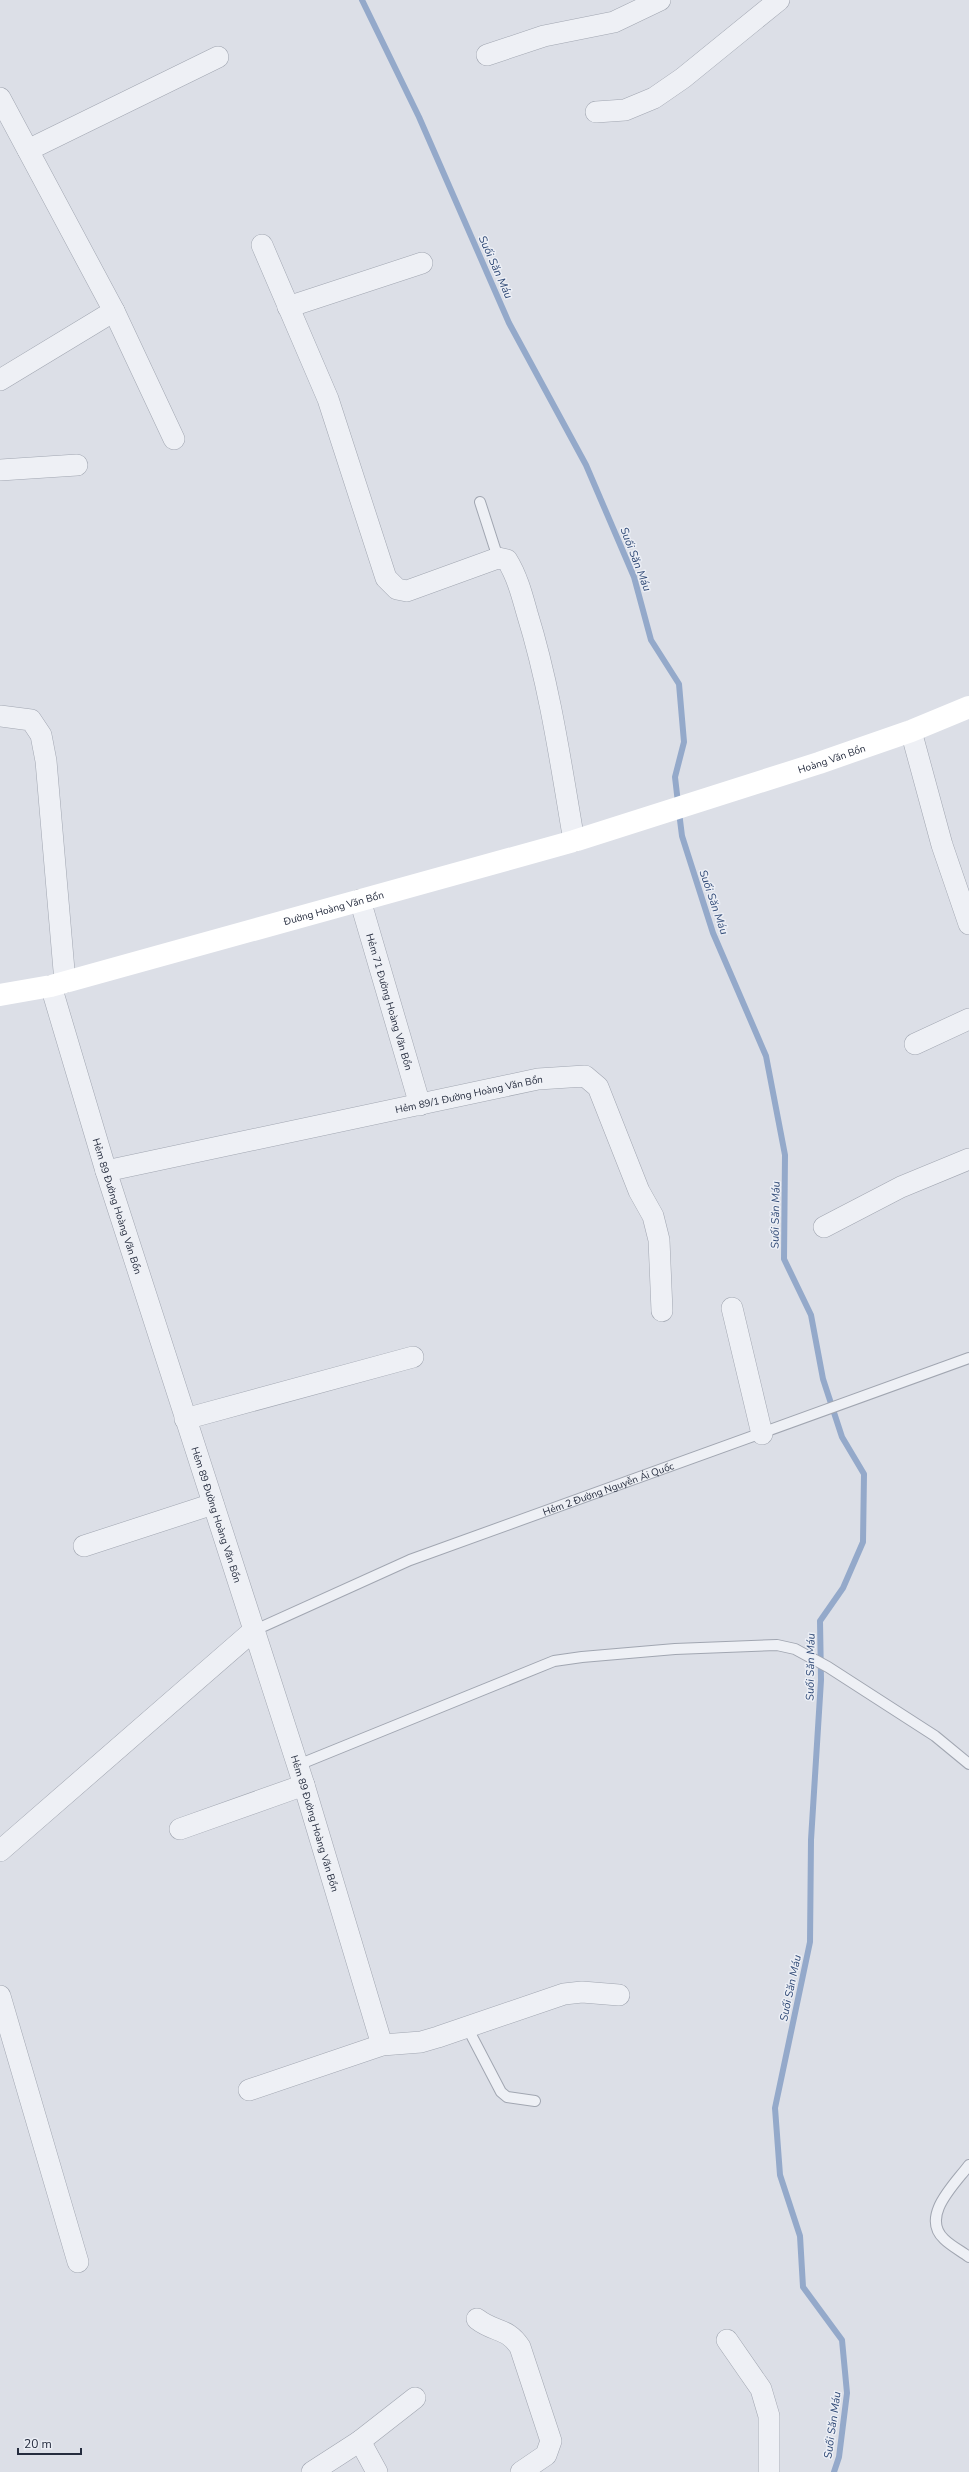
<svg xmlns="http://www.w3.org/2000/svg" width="969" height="2472" font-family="'Nunito Sans',sans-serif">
	<rect width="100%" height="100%" fill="#dcdfe7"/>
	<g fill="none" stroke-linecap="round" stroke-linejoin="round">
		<!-- stream -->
		<path stroke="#94a9ca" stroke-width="6" d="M362,0L419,117L509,323L586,465L634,577L651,640L679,684L684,742L675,777L678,803
			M679,812L682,836L713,933L766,1056L785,1155L784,1259L811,1315L823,1379L842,1437L864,1474L863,1542L843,1588L820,1621L821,1680L811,1840L810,1942L775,2108L780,2175L800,2236L803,2287L842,2340L847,2393L839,2457L834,2472"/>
		<defs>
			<g id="service">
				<path d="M480,502L498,558"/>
				<path id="s1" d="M253,1631L410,1560L969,1358"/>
				<path d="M298,1765L554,1661L582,1657L675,1649L777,1645L795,1649L828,1667L935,1736L969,1764"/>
				<path d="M467,2027L501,2092L507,2097L535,2101"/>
				<path d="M969,2165C955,2184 920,2216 944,2239C951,2246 961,2251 969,2257"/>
			</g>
			<g id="minor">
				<path d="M487,55L544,36L614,22L660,0"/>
				<path d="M0,98L114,311L174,439"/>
				<path d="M596,112L625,110L654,98L683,78L779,0"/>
				<path d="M28,150L218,57"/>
				<path d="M262,245L328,399L386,578L397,589L407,591L498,558L507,560C517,576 522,595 527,613C550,687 561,765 574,841"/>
				<path d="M288,307L422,263"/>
				<path d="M0,380L114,311"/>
				<path d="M0,470L77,465"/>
				<path d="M0,716L31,720L41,735L46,761L65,982"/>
				<path d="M911,731L942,845L969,924"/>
				<path id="s2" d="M360,900L420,1105"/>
				<path id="s3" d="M51,986L106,1171L304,1785L382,2045"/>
				<path d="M915,1044L969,1019"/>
				<path id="s4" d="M106,1171L538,1079L585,1076L598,1087L639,1191L653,1216L659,1240L662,1311"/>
				<path d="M824,1227L901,1187L969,1159"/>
				<path d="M732,1308L762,1434"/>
				<path d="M185,1419L413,1357"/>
				<path d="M84,1546L213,1504"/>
				<path d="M180,1829L304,1785"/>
				<path d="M0,1851L253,1631"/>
				<path d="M0,1996L78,2262"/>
				<path d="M249,2090L382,2045L421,2042L438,2037L564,1994L582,1992L619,1995"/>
				<path d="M477,2319C495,2333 507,2327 520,2347L551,2441L546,2455L521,2472"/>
				<path d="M727,2340L761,2389L769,2416V2472"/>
				<path d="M360,2441L377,2472"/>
				<path d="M312,2472L360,2441L415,2398"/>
			</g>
		</defs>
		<!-- service casing -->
		<use href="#service" stroke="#a1a6b1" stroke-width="12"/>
		<!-- minor casing -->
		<use href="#minor" stroke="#a1a6b1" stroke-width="22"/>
		<!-- service -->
		<use href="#service" stroke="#eef0f5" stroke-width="10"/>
		<!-- minor -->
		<use href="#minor" stroke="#eef0f5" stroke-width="21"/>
		<!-- secondary -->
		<path stroke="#fff" stroke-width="22" id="s5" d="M0,995L51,986L574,841L819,763L911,731L969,707"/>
	</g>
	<g text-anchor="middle" stroke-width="3" stroke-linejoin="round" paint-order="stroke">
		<!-- street labels -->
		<g font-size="10" fill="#252c3e" stroke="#ebeef5">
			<text dy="4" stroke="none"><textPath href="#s5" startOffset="865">Hoàng Văn Bổn</textPath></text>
			<text dy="4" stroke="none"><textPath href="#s5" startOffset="345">Đường Hoàng Văn Bổn</textPath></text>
			<text dy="4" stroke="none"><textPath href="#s2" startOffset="106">Hẻm 71 Đường Hoàng Văn Bổn</textPath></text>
			<text dy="4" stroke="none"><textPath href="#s4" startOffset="371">Hẻm 89/1 Đường Hoàng Văn Bổn</textPath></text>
			<text dy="4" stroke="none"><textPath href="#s3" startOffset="230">Hẻm 89 Đường Hoàng Văn Bổn</textPath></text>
			<text dy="4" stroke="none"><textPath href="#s1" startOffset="383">Hẻm 2 Đường Nguyễn Ái Quốc</textPath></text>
			<text dy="4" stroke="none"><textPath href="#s3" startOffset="554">Hẻm 89 Đường Hoàng Văn Bổn</textPath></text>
			<text dy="4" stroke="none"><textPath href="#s3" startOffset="878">Hẻm 89 Đường Hoàng Văn Bổn</textPath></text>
		</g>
		<!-- water labels -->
		<g font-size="11" font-style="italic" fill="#2d4774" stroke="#ebeef5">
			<text transform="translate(496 267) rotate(66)" y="4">Suối Săn Máu</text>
			<text transform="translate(636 559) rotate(69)" y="4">Suối Săn Máu</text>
			<text transform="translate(714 902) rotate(71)" y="4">Suối Săn Máu</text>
			<text transform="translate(775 1215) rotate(-89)" y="4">Suối Săn Máu</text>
			<text transform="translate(810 1667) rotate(-89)" y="4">Suối Săn Máu</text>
			<text transform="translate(790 1988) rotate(-78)" y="4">Suối Săn Máu</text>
			<text transform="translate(832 2425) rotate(-82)" y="4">Suối Săn Máu</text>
		</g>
	</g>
	<!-- scale -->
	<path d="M18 2448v6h63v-6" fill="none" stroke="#252c3e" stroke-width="2"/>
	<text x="24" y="2448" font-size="12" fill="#252c3e" stroke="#ebeef5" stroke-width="3" paint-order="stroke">20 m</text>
</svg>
